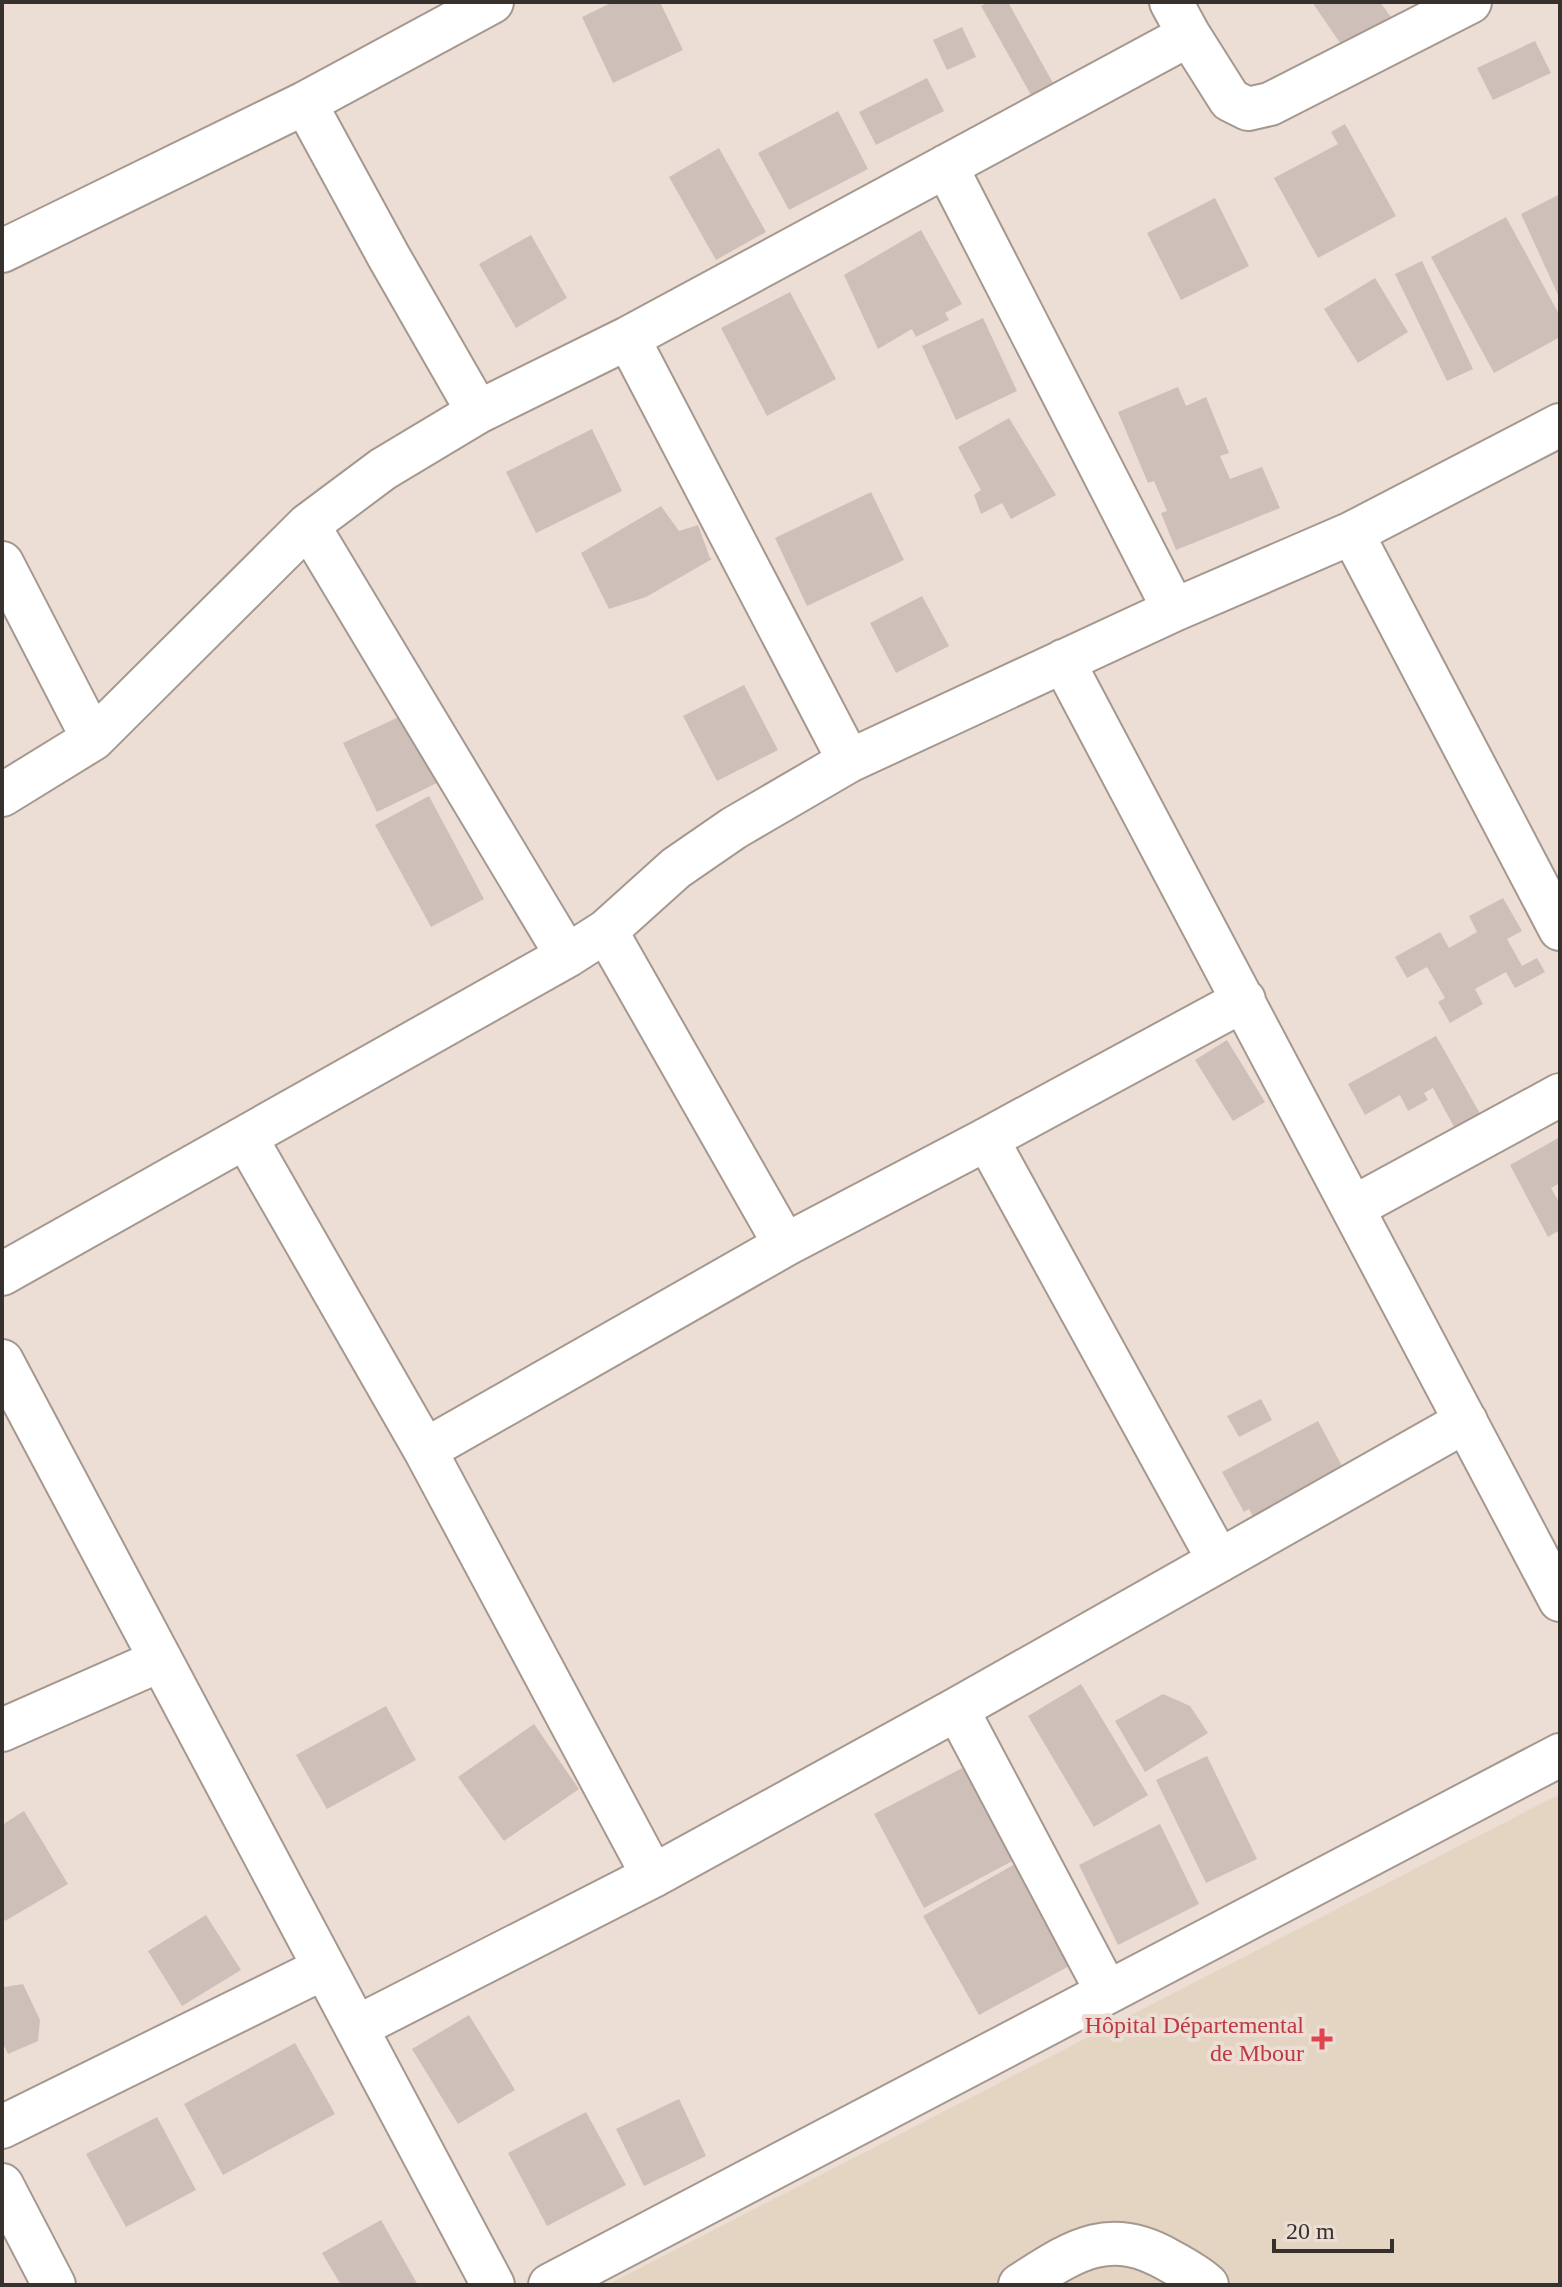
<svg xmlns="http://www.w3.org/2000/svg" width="1562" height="2287" font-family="Georgia,serif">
	<rect width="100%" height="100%" fill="#ecded4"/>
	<!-- medical -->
	<path fill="#e4d4c2" d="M1560,1794V2285H607Z"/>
	<!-- building -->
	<path fill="#cfbfb9" d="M613,2H660L683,50L613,83L582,17Z
		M989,2H1008L1053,83L1031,95L981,6Z
		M1312,2H1380L1396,24L1349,56Z
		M962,27L976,57L947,70L933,40Z
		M1535,41L1551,73L1493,100L1477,68Z
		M927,78L944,111L876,145L859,112Z
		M838,111L868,169L789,210L758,153Z
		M1345,124L1396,216L1318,258L1274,178L1338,144L1331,132Z
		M719,148L766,232L716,260L669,177Z
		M1560,194V299L1521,214Z
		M1215,198L1249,266L1181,300L1147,233Z
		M1506,217L1560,316V337L1494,373L1431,257Z
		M921,230L962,304L945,313L949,320L916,337L912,329L878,349L844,275Z
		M531,235L567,298L516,328L479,264Z
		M1422,261L1473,369L1447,381L1395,274Z
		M1375,278L1408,332L1358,363L1324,309Z
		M790,292L836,379L767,416L721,328Z
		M983,318L1017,391L956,420L922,346Z
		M1178,387L1186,406L1206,397L1229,453L1220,456L1230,479L1262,467L1280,508L1176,550L1161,513L1167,511L1154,481L1148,483L1118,412Z
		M1009,418L1056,495L1011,519L1002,503L981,514L974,495L981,490L958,447Z
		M592,429L622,491L536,533L506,472Z
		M871,492L904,560L807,606L775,538Z
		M661,506L679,531L698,525L710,558L712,559L646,597L609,609L581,553Z
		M922,596L949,646L896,673L870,623Z
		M744,685L778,750L717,781L683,716Z
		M405,714L439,782L377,812L343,743Z
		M429,796L484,899L431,927L375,825Z
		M1503,898L1522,931L1507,939L1522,966L1537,958L1545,972L1515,988L1506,972L1475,989L1483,1004L1450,1023L1438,1002L1445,998L1427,967L1407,978L1395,957L1440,932L1449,948L1477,932L1469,916Z
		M1436,1036L1486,1124L1460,1138L1433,1088L1424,1093L1428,1100L1408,1111L1400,1095L1365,1115L1348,1084Z
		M1227,1040L1265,1102L1233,1121L1195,1060Z
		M1560,1137V1183L1551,1188L1560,1204V1230L1548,1237L1510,1165Z
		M1261,1399L1272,1420L1239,1437L1227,1416Z
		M1318,1421L1342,1466L1347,1464L1356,1481L1261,1531L1249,1509L1244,1512L1222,1472Z
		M1081,1684L1148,1795L1094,1827L1028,1716Z
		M1163,1694L1190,1706L1208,1733L1145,1772L1115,1721Z
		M386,1706L416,1760L327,1809L296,1755Z
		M534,1724L579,1789L504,1841L458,1777Z
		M1207,1756L1257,1859L1206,1883L1156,1780Z
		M970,1764L1020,1857L924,1908L874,1814Z
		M24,1811L68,1884L5,1921L2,1916V1825Z
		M1160,1824L1199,1904L1118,1945L1079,1865Z
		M1015,1864L1071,1965L979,2015L923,1916Z
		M206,1915L241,1970L182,2006L148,1951Z
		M2,1983L4,1987L23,1984L40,2020L38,2041L8,2054L2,2041Z
		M469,2015L515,2090L458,2124L412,2049Z
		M295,2043L335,2114L223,2175L184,2104Z
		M679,2099L706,2156L644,2186L616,2129Z
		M586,2112L626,2185L547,2226L508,2153Z
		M157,2117L196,2190L126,2227L86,2154Z
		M381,2220L418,2285H341L322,2253Z"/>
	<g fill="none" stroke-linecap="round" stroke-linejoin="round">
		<defs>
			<path id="minor" d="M1171,2L1189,35L1230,100L1248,109L1270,104L1470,2
				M305,103L389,257L478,412
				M946,166L1174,610
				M2,251L305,103L492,2
				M628,338L849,761
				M308,525L567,956
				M1352,533L1560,929
				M2,563L93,739
				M1063,661L1560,1600
				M2,795L93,739L308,525L383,469L478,412L628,338L1189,35
				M606,931L785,1245
				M246,1138L425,1450L653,1876
				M987,1139L1219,1561
				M1354,1207L1560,1095
				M2,1274L567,956L606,931L676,868L734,828L849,761L1174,610L1352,533L1560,425
				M2,1361L493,2285
				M425,1450L785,1245L987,1139L1244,1000
				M957,1709L1107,1992
				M2,1730L161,1660
				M357,2027L653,1876L957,1709L1466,1421
				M2,2127L324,1968
				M2,2185L54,2285
				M550,2285L1560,1755
				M1020,2285C1073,2251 1109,2225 1170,2261C1183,2268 1196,2275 1207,2285"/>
		</defs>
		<!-- minor casing -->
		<use href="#minor" stroke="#a5988f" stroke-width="46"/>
		<!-- minor -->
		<use href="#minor" stroke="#fff" stroke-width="42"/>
	</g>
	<!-- markers -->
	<path fill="#e0444e" stroke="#ecded4" stroke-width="3" d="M1318 2027h8v8h8v8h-8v8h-8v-8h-8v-8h8z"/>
	<g text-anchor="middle" stroke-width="8" stroke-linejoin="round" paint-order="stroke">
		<!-- health labels -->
		<g font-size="24" fill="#be3a42" stroke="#ecded4" text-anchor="end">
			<text x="1304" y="2033">Hôpital Départemental<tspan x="1304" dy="28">de Mbour</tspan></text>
		</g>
	</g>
	<!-- border -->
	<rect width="1562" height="2287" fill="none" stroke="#37312d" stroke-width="8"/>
	<!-- scale -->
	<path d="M1274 2239v12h118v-12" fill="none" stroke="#37312d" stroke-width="4"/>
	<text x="1286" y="2239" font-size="24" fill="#37312d" stroke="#ecded4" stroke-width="6" paint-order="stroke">20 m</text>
</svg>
